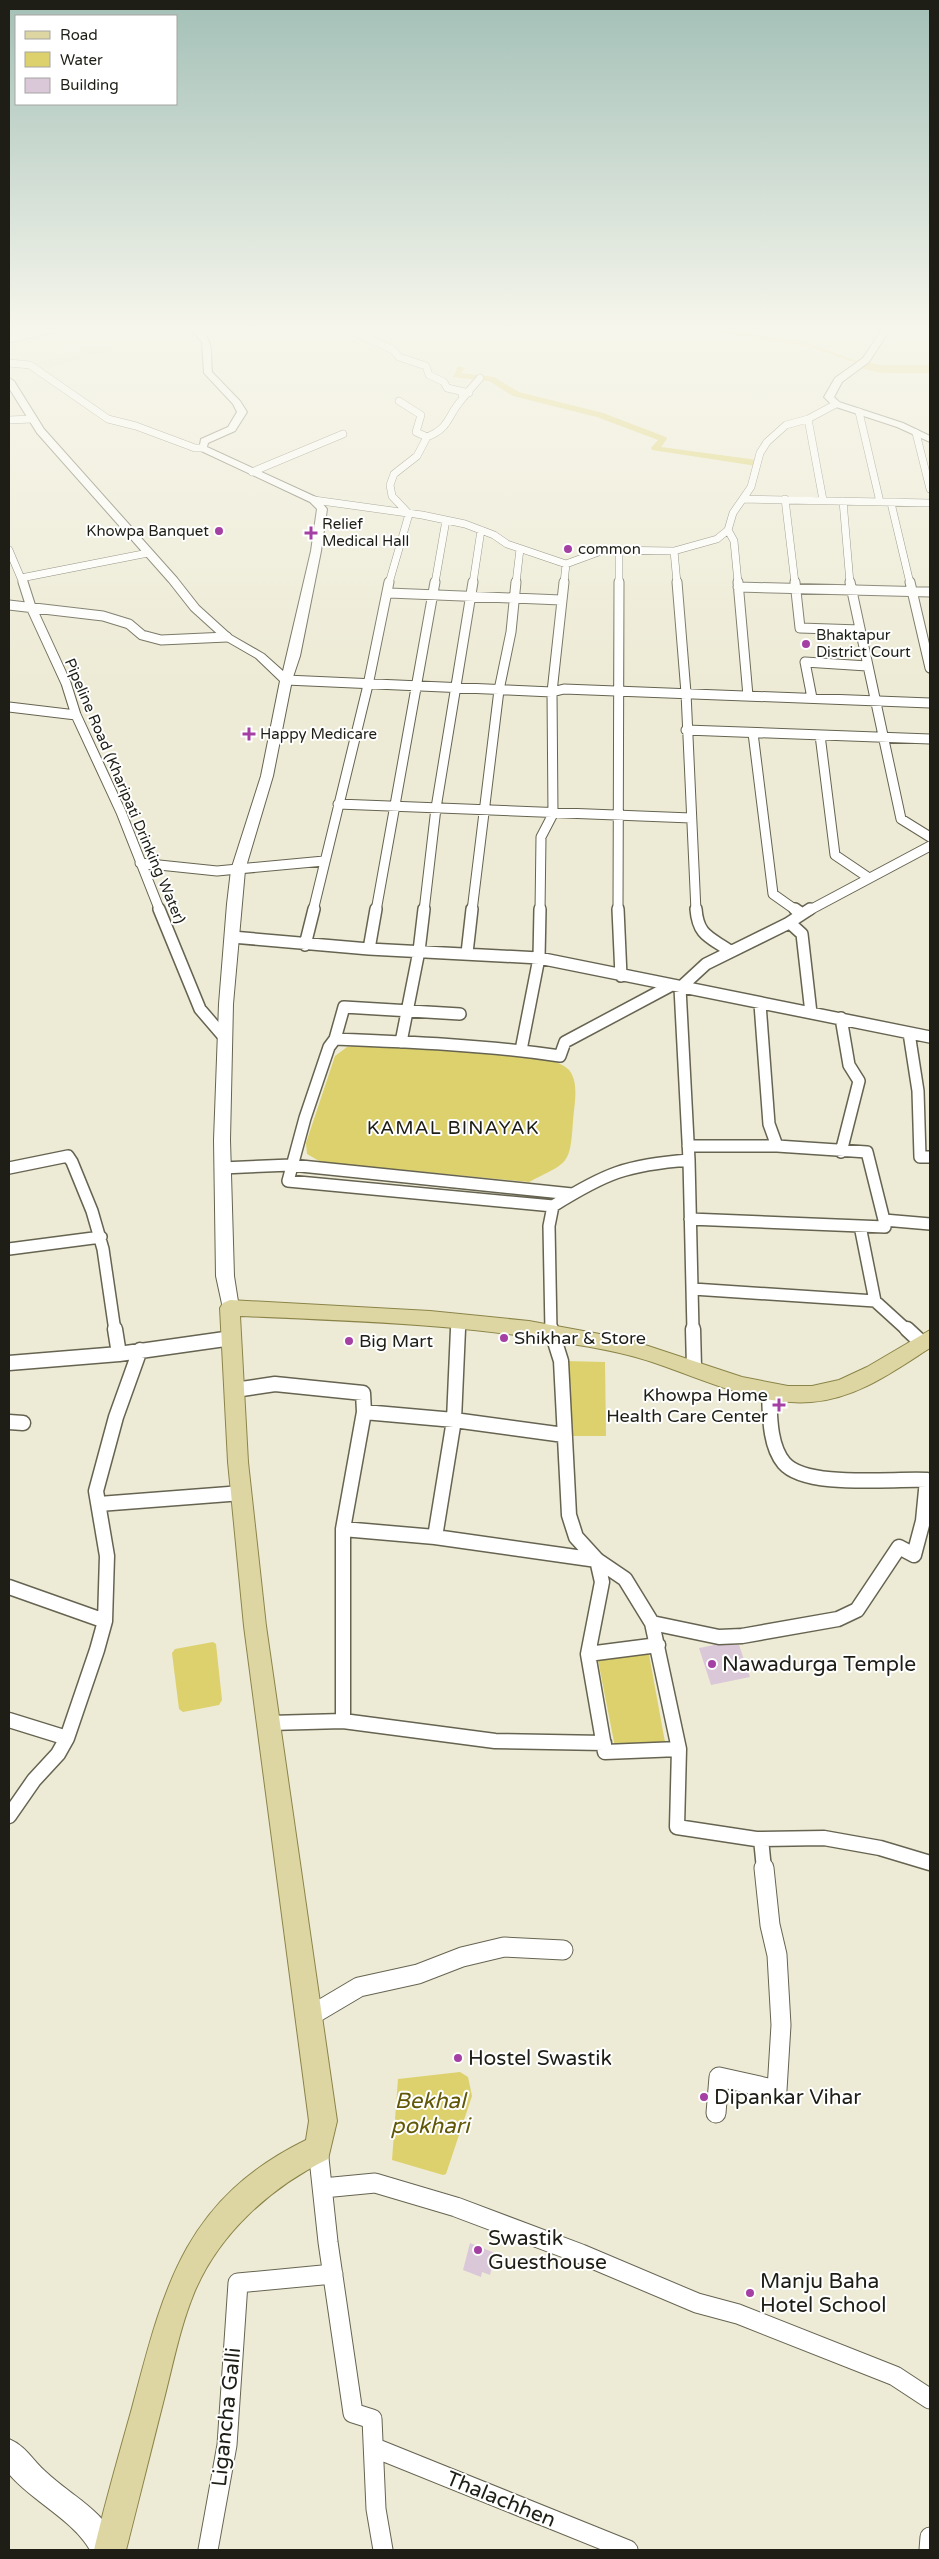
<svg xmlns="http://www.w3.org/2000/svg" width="939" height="2559" font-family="'Varela Round',sans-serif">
	<rect width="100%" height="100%" fill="#edebd5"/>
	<!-- built -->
	<path fill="#e5e2c4" d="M101,346L109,352L43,369L35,363Z"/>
	<!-- water -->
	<path fill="#ddd16d" d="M365,1044C405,1047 543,1046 568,1069C580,1081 574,1106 573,1121C570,1166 568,1162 529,1182L321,1162L307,1154L306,1143L335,1056L347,1047Z
		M566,1361L605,1362L606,1436H569Z
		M213,1642L216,1644L222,1700L219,1705L183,1712L179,1709L172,1653L175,1649Z
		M648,1649L665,1742L615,1747L597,1655Z
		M460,2072L468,2077L472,2096L446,2174L443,2175L392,2160L398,2079Z"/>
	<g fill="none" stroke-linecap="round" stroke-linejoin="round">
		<!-- stream -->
		<path stroke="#ddd16d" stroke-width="2.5" d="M703,328L809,345L868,366"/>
		<!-- canal -->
		<path fill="#ddd16d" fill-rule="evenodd" d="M458,366L465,368L461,373L494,377L519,392L603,413L666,437L667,439L661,447L757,460L761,463L757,466L652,450L651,448L658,440L597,417L513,396L489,381L453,377Z"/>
		<!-- river -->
		<path fill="#ddd16d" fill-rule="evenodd" d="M868,362L882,365H930V373H882L863,369L861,366L863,363Z"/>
	</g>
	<!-- building -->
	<path fill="#dac8d9" d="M714,1645H739L750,1677L711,1685L699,1648Z
		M470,2243L495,2253L490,2275L482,2272L481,2277L463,2270Z"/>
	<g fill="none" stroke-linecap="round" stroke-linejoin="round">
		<defs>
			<path id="minor-far4" d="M363,328L366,334L361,335L393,350L399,357L426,366L429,375L444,382L447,388L469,393L462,395
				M9,339L55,328
				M9,363L30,365L108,419L136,426L195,448H202
				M859,412L880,502
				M808,419L823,500
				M9,420L32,419
				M916,433L930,489
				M427,437C449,428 447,418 459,403C466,394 473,386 480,378
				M252,472L343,434
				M743,499L930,503
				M785,499L795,583
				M314,500L422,515L465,524L494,535L507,544L566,564L604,550L674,551L717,539L728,530L733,513L751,487L760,453L767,442L786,425L808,419L836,404
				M843,501L850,583
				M891,503L910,583
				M728,530L734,541L738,583
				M9,550L23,583
				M674,551L677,583
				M21,578L148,553
				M389,583L409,514L392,496L390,485L394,474L417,456L427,437L416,432L421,415L399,401
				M435,583L446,520
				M473,583L481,530
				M516,583L520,549
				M564,583L566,564
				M619,583V549"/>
			<path id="minor-far3" d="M23,582L31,607L66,683L76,715L121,812L160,911
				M677,582L686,693L696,911
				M738,582L748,696
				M795,582L800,628L860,630
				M850,582L901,819L930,837
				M910,582L930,668
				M738,587L930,592
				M389,593L561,600
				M9,605L103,616L129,624L142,635L161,640L227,637
				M286,680L552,692L564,689L930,703
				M812,698L805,662L867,666
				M9,707L76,715
				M686,730L930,739
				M753,733L773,894L797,911
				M820,735L835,855L869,878
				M338,804L691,818
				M140,863L217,871L324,861
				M313,911L368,685L389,582
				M376,911L435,582
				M424,911L436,808L473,582
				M472,911L499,690L511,632L516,582
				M540,911L541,837L553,814L552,692L564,582
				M618,911L619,582
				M808,911L930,846"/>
			<path id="minor-far2" d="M159,909L200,1009L224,1037
				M618,909L621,976
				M696,909C698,936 710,937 730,951
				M795,909L802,914
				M790,923L802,934L811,1013
				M232,937L369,949L539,958L930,1037
				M305,945L314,909
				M369,949L376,909
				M467,953L472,909
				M760,1004L769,1124L777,1146
				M841,1018L849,1065L859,1081L841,1152
				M909,1033L918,1091L920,1157H930
				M335,1039L344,1007L460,1014
				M401,1042L419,951L424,909
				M521,1050L539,958L540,909
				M688,1146H777L867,1152L884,1220
				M9,1168L68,1156L72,1162L92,1211L103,1249L115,1331
				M222,1168L291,1165L572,1194
				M553,1206L288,1181L305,1118L329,1047L335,1039C410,1042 485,1045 560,1056L565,1042L670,986
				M690,1219L885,1227L884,1220L930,1224
				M860,1226L875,1301L908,1331
				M9,1249L101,1237
				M693,1289L875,1301
				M458,1331V1320
				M551,1331L549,1226L553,1206C606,1173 626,1165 689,1160
				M693,1331L689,1160L680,988L706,964L787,924L810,909"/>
			<path id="minor-far1" d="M115,1329L119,1354
				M551,1329L561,1361L569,1515L576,1537L597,1560L625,1579L652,1623L679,1749L677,1827L756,1839L824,1838L880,1848L930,1863
				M693,1329L694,1367
				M907,1329L922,1343
				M9,1363L119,1354L232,1338
				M235,1390L275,1384L363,1393L364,1412L343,1529V1721
				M364,1412L454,1420L564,1435
				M9,1422L23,1423
				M99,1504L242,1493
				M343,1529L435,1537L597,1560L602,1582L588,1654L605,1752L679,1749
				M435,1537L454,1420L458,1329
				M9,1587L105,1621
				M652,1623L719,1637L742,1636L838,1619L857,1610L899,1547L914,1555L923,1521L927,1480C894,1478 806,1489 784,1463C769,1445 770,1414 769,1392
				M588,1654L658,1645
				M9,1720L67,1738
				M270,1723L343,1721L495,1741L604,1743
				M9,1816L34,1780L58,1754L67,1738L97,1650L105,1621L107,1556L96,1491L116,1417L140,1350
				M761,1839L764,1869"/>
			<path id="minor" d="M310,2016L359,1987L418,1974L462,1957L504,1947L563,1950
				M716,2113L719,2077L777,2090L781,2025L777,1955L770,1925L764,1868
				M318,2149L328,2242L353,2413L372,2419L376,2509L383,2550
				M323,2188L375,2183L456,2207L581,2254L697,2303L738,2314L895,2376L930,2399
				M375,2448L628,2550
				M208,2550L227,2445L238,2283L333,2274
				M929,2550L930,2537"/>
			<path id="secondary" d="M189,328H198C215,339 210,355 212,372L240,401L247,412L235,431L208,443L207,447L318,498L327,509L321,551L300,656L292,680L273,776L245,870L233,1004L230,1140L234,1276L239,1308L236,1313L230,1315L224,1313L216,1276L214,1140L219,1004L227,904L231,870L261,776L280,681L256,658L223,639L191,610L169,582L37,433L9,388V378L14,381L44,429L177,578L199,606L231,635L264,654L283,671L311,551L317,509L310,502L199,450L201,439L228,427L237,412L233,404L204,373L202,342Z
				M883,328H891L869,362L842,382L834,397L839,402L903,423L930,436V442L897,427L833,406L824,397L835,378L863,358Z
				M9,2439C26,2446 33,2461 46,2472C76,2500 105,2509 120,2550H90C72,2519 33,2502 9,2474Z"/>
			<path id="primary" d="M230,1300L430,1311L529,1321L627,1339L742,1377L788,1386H812L839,1380L867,1367L930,1330V1348C894,1371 856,1399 811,1402C756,1406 703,1379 652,1362C628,1354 603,1349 578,1345C467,1324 353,1321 240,1316L248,1462L266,1626L337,2121L328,2159C271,2187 219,2233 194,2293C180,2327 173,2364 164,2399C151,2449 139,2500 126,2550H94C105,2502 119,2455 132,2408C164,2287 184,2200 306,2140L309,2121L244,1626L228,1462L220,1308L223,1303Z"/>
		</defs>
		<!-- minor-far4 casing -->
		<use href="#minor-far4" stroke="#666451" stroke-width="8"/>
		<!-- minor-far3 casing -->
		<use href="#minor-far3" stroke="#666451" stroke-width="11"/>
		<!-- minor-far2 casing -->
		<use href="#minor-far2" stroke="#666451" stroke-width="14"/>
		<!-- minor-far1 casing -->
		<use href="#minor-far1" stroke="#666451" stroke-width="17"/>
		<!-- minor casing -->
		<use href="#minor" stroke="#666451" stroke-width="21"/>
		<!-- secondary casing -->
		<use href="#secondary" stroke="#666451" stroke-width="2"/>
		<!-- primary casing -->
		<use href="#primary" stroke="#8b8449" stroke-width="2"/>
		<!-- minor-far4 -->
		<use href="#minor-far4" stroke="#fff" stroke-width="7"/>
		<!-- minor-far3 -->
		<use href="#minor-far3" stroke="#fff" stroke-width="9"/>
		<!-- minor-far2 -->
		<use href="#minor-far2" stroke="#fff" stroke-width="11"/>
		<!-- minor-far1 -->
		<use href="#minor-far1" stroke="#fff" stroke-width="14"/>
		<!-- minor -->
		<use href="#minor" stroke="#fff" stroke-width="19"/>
		<!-- secondary -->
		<use href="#secondary" fill="#fff" fill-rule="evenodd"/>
		<!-- primary -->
		<use href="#primary" fill="#ddd6a3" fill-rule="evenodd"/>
	</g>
	<!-- sky -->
	<linearGradient id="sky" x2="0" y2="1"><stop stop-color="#a3c0b7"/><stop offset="0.48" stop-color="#f7f6ec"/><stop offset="1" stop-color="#f7f6ec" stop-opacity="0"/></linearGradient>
	<rect width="939" height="686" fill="url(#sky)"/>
	<!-- markers -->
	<g fill="#a43fa4" stroke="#fff" stroke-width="2">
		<circle cx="219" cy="531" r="5"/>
		<path d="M308.5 525.5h5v5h5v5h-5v5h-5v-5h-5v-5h5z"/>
		<circle cx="568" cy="549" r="5"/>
		<circle cx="806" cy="644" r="5"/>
		<path d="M246.5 726.5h5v5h5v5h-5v5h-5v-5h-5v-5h5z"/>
		<circle cx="504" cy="1338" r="5"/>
		<circle cx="349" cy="1341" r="5"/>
		<path d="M776.5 1397.5h5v5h5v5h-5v5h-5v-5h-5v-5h5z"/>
		<circle cx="712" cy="1664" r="5"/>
		<circle cx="458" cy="2058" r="5"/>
		<circle cx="704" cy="2097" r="5"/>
		<circle cx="478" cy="2250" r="5"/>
		<circle cx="750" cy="2293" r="5"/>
	</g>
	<g text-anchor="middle" stroke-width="4" stroke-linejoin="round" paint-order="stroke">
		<!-- far-poi labels -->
		<g font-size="15" fill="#1e1e16" stroke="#fff" text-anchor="start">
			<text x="322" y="529">Relief<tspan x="322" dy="17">Medical Hall</tspan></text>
			<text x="209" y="536" text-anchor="end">Khowpa Banquet</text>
			<text x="578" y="554">common</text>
			<text x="816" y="640">Bhaktapur<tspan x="816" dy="17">District Court</tspan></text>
			<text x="260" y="739">Happy Medicare</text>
		</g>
		<!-- far-street labels -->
		<g font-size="15" fill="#1e1e16" stroke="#fff">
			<text transform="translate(125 791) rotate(67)" y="5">Pipeline Road (Kharipati Drinking Water)</text>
		</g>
		<!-- poi labels -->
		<g font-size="18" fill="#1e1e16" stroke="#fff" text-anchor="start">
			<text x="514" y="1344">Shikhar &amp; Store</text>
			<text x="359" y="1347">Big Mart</text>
			<text x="768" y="1401" text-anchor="end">Khowpa Home<tspan x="768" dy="21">Health Care Center</tspan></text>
		</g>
		<!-- neighbourhood labels -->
		<g font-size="19" letter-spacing="1" fill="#1e1e16" stroke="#fff">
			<text x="453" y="1134">KAMAL BINAYAK</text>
		</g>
		<!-- near-poi labels -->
		<g font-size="21" fill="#1e1e16" stroke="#fff" text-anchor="start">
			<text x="722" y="1671">Nawadurga Temple</text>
			<text x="468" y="2065">Hostel Swastik</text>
			<text x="714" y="2104">Dipankar Vihar</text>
			<text x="488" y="2245">Swastik<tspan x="488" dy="24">Guesthouse</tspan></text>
			<text x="760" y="2288">Manju Baha<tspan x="760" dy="24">Hotel School</tspan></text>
		</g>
		<!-- near-street labels -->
		<g font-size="21" fill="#1e1e16" stroke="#fff">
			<text transform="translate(226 2417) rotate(-84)" y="7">Ligancha Galli</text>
			<text transform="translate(501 2499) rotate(22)" y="7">Thalachhen</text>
		</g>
		<!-- near-water labels -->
		<g font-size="22" font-style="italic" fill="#605707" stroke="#fff">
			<text x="430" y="2108">Bekhal<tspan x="430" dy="25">pokhari</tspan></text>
		</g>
	</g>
	<!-- border -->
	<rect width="939" height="2559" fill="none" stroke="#1e1e16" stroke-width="20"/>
	<!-- legend -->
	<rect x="15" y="15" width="162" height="90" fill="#ffffff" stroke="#a5a5a2"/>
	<rect x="25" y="31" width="25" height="8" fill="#ddd6a3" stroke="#a5a5a2"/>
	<text x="60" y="40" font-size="15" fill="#1e1e16">Road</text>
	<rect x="25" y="52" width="25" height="15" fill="#ddd16d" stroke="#a5a5a2"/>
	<text x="60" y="65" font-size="15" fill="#1e1e16">Water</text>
	<rect x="25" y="78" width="25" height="15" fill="#dac8d9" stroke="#a5a5a2"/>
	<text x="60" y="90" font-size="15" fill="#1e1e16">Building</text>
</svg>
